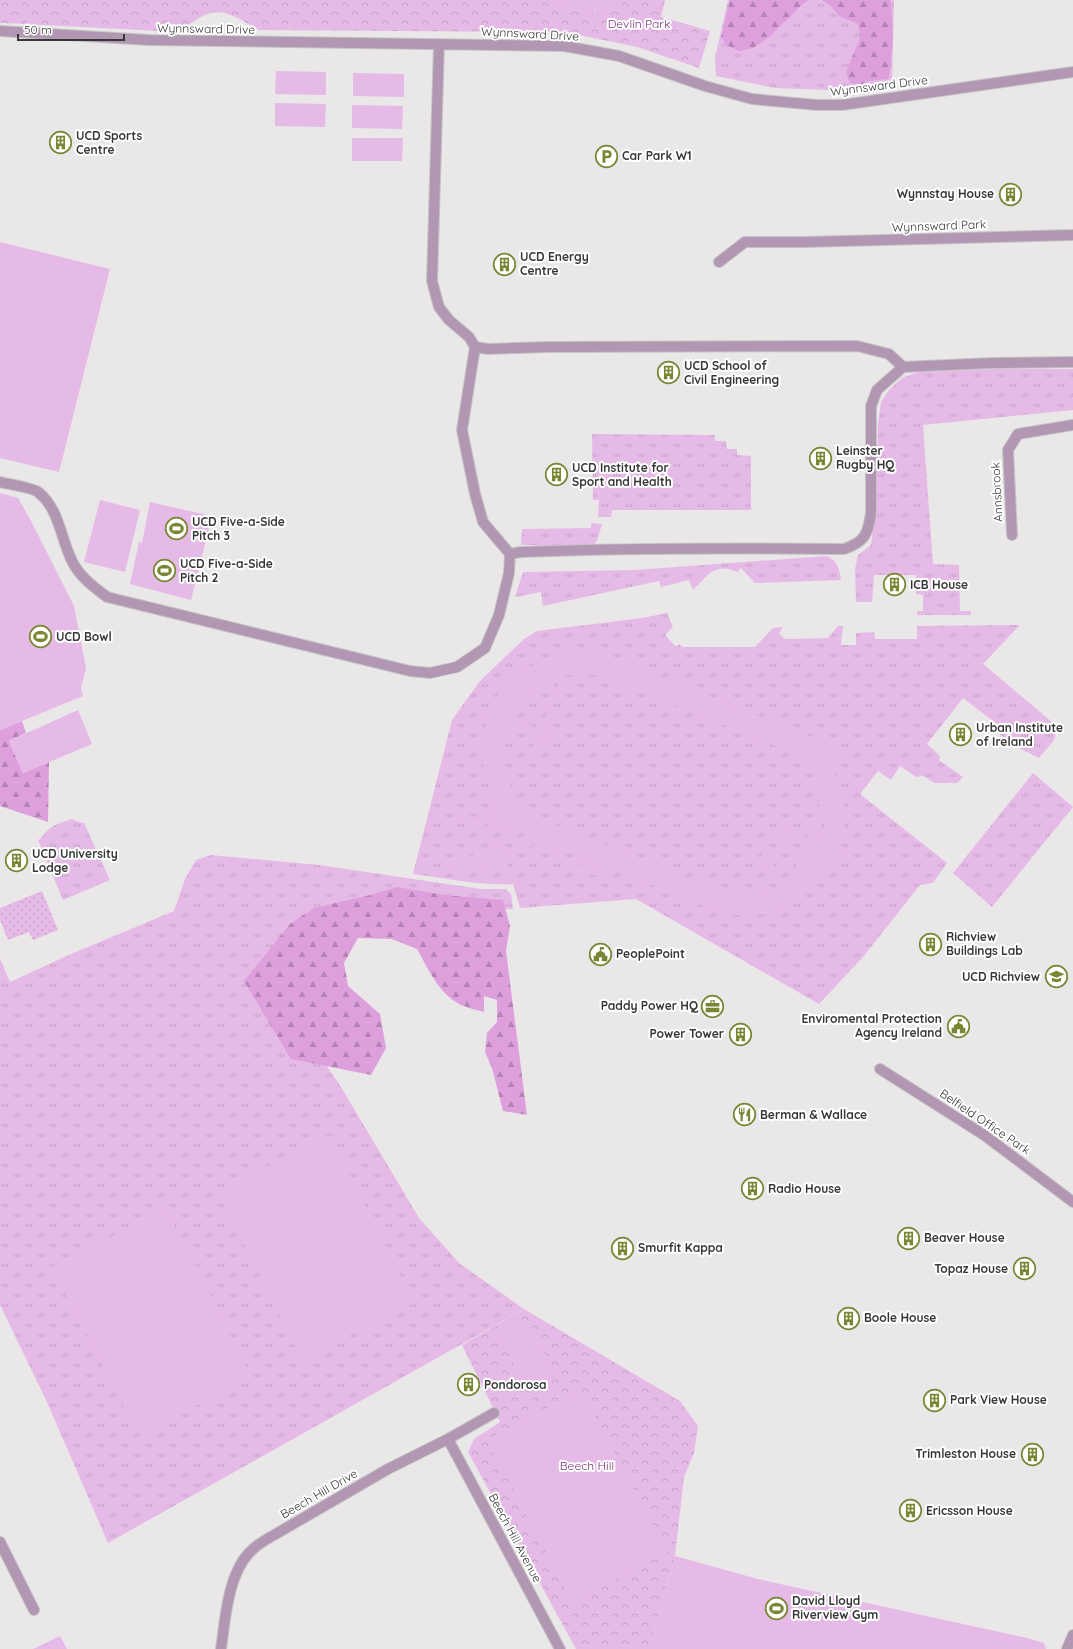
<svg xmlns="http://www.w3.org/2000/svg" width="1073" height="1649" font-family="Quicksand,sans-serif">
	<defs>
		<pattern id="grass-tufts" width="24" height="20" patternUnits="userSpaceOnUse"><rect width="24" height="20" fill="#e6bae6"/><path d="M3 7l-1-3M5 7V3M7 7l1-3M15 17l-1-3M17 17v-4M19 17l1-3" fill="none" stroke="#c6a0c6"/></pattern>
		<pattern id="forest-firs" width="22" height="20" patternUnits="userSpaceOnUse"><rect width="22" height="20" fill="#dda0dd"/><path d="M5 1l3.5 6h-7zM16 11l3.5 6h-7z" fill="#b483b4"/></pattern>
		<pattern id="park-crowns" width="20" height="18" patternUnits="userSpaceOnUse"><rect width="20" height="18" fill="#e6bae6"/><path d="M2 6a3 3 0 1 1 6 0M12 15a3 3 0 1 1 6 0" fill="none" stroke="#c6a0c6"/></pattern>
		<pattern id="garden-dots" width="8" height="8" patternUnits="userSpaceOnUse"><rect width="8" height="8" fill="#e6bae6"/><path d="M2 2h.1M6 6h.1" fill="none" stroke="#c6a0c6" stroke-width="1.8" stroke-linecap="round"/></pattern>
	</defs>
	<rect width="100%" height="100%" fill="#eae7e9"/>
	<!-- grass -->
	<path fill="url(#grass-tufts)" d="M728,0H894L892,86L828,90L775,88L716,76L715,58Z
		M997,369H1073V410L923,425L933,564L959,565L960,611H971V615H917V611H923V595L916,594V575H874L872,602H856L855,569L858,555L871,545L876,501L878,423L881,402L889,390L902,378L918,372Z
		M592,434L715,435V441H726L727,449H737V455L751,456V510H612L611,517H598L599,500H593Z
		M591,523L602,524L597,541L593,545H521L522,529L591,528Z
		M827,556C838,562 839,568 841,580L755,583L741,568L737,572C715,562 708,575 693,590L689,580L661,587L659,581L543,606L541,592L515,597L523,572L635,570Z
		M667,613L673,627L665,635L676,647L679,644L683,647H755L773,628L783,627L779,633L785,639L828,638L838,626H843L841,645H856V633L874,632L875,639H917V626L1020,625L983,664L1058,727L1054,740L1039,758L1019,748L999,734L1002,728L963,698L927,744L940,756L939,760L963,777L957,783H935L923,776L916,777L900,766L891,780L878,771L860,794L947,863L933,883L920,885L863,957L819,1004L636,899L520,908L513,884C480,886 446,878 413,874L452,720L480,681L524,639L537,631L642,618Z
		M1033,773L1073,807L992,907L953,873Z
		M72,819L78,822L84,823L110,880L63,900L38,840C43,838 43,834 47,831C54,824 63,822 72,819Z
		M211,855L319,865L481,889H506L511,894L513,909L364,915L263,973L341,1087L419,1218L459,1263L524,1309L108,1543L47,1402L0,1305V959L10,982L71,954L174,911L185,879L196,860Z"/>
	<!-- forest -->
	<path fill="url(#forest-firs)" d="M730,0H809L804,3L768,38L753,48L739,51L726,45L721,37Z
		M822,0H891L893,39L889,79L869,81L860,85L850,83L846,72L860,38L858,24L839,16L831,6Z
		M22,721L26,733L9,741L23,773L49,762L48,822L0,806V730Z
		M397,887L444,895L503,900L510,926L506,951L527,1115L503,1111L492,1068L485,1052L487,1033L497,1022V1000L484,996V1012C477,1010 468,1008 461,1005C438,993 429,970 417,949L392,939L358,938L344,963L348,986L380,1014L386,1048L371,1075L291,1059L244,981L290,924L314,908L370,895Z"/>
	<!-- park -->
	<path fill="url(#park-crowns)" d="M0,0H665L661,17L710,31L699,68L637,47L564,32L259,30C222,8 214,4 179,32L4,23H0Z
		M524,1309L680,1401L698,1426L694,1453L684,1477L675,1556L649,1649H576L468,1452L474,1439L500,1422L462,1345Z"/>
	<!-- garden -->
	<path fill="url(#garden-dots)" d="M42,891L58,930L33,940L29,932L8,940L0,920V908Z"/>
	<!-- pitch -->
	<path fill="#e6bae6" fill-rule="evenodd" d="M533,0H609L605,16Z
		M276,71L326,72V95L275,94Z
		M353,73L404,74V97L353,96Z
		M275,103L326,104L325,127L275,126Z
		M352,105L403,106L402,129L352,128Z
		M352,138H403L402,161H352Z
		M0,242L110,269L59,472L0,458Z
		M0,493L18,498L30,519L74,606L86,668L81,688L83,696L0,730Z
		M100,500L140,510L125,572L84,562Z
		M150,502L212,516L191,600L130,584L139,542L142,543Z
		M581,652L605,656L617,659L841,749L833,770C845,795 849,823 840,850L850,854L846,862L836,859C809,907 763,927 710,909L486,819L494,799C481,772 479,747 487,718L477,714L481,706L490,710C507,673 542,655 581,652ZM583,673L608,679L776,746C797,756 824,777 819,805C817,816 811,827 807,837L793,832L795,828L786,824L784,828L776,825L773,833L781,836V838L804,845C799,856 796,870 789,879C773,900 740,896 719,890L551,823C515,804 492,768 507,726L536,738L527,761L530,762L539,739L551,744L554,735L542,730L565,675ZM561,676L540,729L510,718C519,697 539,681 561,676ZM824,817V828L820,843L815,840Z
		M78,710L92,744L23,773L9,741Z
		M459,811L477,818L476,821L580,863L581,861L599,868L596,876L578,868L579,865L475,823L474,826L456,819Z
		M501,838L507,853L508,870L456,867L453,869L451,867L452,865H455Z
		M763,853L778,871H781V875L758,866Z
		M330,1135L414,1303L302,1359L218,1191Z
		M166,1209L252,1378L138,1435L52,1267Z
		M525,1318L558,1378L530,1393L497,1333Z
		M581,1390L667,1552L572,1602L487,1440Z
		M675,1556L758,1579L1027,1638L1044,1643L1046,1649H649Z
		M60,1636L67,1649H33Z"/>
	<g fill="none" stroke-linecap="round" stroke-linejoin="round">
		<defs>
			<path id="minor" d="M0,31L149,40L564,46L619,56L705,86L752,99L817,105H842L1073,72
				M719,262L745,242H806L1073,235
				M475,347L488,349L549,347L857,346L889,354L903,367
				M0,482C8,484 33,488 38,492C60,509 61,541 73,563C81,578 94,587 107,597L410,671L430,673L457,667L485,648L499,615L509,573L510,554L483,522L475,494L462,430L475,347L469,337L449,320L439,307L432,281L439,44
				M1012,535L1008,450L1018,434L1073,425
				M510,554L521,552C629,548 737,548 844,549C865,542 868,534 871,513V406L877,390L903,367L992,363L1073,362
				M880,1069L984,1135L1073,1202
				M448,1439L560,1649
				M0,1542L34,1610
				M221,1649C225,1620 228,1575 249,1553C256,1545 265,1540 274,1535L388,1469L448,1439L494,1413
				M1067,1649L1073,1635"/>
		</defs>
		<!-- minor casing -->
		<use href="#minor" stroke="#c6c4c6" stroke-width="12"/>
		<!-- minor -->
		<use href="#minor" stroke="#b197b1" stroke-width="10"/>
	</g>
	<!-- icons -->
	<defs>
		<symbol id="building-ring" viewBox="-11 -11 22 22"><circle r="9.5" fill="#fff" stroke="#7a8633" stroke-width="1.5"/><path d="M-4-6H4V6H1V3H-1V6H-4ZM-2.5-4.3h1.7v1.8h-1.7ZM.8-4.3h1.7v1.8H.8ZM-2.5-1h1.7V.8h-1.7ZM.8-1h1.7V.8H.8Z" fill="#7a8633"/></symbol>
		<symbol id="parking-ring" viewBox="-11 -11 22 22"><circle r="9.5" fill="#fff" stroke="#7a8633" stroke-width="1.5"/><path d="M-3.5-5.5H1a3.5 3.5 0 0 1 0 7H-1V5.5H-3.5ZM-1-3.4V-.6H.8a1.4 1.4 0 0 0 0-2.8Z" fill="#7a8633"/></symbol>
		<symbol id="stadium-ring" viewBox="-11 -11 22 22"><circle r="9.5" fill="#fff" stroke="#7a8633" stroke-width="1.5"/><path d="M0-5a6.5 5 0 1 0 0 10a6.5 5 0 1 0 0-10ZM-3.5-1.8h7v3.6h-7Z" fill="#7a8633"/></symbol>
		<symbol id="civic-ring" viewBox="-11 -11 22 22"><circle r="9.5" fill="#fff" stroke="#7a8633" stroke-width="1.5"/><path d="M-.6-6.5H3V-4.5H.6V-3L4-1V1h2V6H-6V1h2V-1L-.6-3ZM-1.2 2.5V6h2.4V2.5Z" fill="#7a8633"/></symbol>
		<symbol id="university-ring" viewBox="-11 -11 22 22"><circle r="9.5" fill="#fff" stroke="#7a8633" stroke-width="1.5"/><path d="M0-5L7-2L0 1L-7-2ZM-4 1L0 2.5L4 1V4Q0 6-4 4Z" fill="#7a8633"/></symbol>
		<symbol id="office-ring" viewBox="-11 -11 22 22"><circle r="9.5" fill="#fff" stroke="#7a8633" stroke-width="1.5"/><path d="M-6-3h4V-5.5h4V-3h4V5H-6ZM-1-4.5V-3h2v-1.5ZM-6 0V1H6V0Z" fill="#7a8633"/></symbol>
		<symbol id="restaurant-ring" viewBox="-11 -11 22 22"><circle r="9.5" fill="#fff" stroke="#7a8633" stroke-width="1.5"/><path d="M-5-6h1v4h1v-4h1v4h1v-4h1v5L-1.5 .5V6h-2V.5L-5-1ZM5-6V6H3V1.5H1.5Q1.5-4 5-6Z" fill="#7a8633"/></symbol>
	</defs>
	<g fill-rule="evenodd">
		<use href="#building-ring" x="48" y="130" width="25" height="25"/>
		<use href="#parking-ring" x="594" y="144" width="25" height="25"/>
		<use href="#building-ring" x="998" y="182" width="25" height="25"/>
		<use href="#building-ring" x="492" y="252" width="25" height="25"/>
		<use href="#building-ring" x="656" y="360" width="25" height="25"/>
		<use href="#building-ring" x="808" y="446" width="25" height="25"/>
		<use href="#building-ring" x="544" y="462" width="25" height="25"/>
		<use href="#stadium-ring" x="164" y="516" width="25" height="25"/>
		<use href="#stadium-ring" x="152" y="558" width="25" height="25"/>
		<use href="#building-ring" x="882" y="572" width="25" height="25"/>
		<use href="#stadium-ring" x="28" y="624" width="25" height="25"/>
		<use href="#building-ring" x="948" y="722" width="25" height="25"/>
		<use href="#building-ring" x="4" y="848" width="25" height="25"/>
		<use href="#building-ring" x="918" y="932" width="25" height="25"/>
		<use href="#civic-ring" x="588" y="942" width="25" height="25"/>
		<use href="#university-ring" x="1044" y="964" width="25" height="25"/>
		<use href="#office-ring" x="700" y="994" width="25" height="25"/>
		<use href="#civic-ring" x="946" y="1014" width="25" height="25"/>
		<use href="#building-ring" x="728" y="1022" width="25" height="25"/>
		<use href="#restaurant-ring" x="732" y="1102" width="25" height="25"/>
		<use href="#building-ring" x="740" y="1176" width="25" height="25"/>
		<use href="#building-ring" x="896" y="1226" width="25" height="25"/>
		<use href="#building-ring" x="610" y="1236" width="25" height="25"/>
		<use href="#building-ring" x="1012" y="1256" width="25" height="25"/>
		<use href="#building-ring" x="836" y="1306" width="25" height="25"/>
		<use href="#building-ring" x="456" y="1372" width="25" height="25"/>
		<use href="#building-ring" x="922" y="1388" width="25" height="25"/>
		<use href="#building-ring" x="1020" y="1442" width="25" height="25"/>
		<use href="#building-ring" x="898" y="1498" width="25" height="25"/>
		<use href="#stadium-ring" x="764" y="1596" width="25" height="25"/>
	</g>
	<g text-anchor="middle" stroke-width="4" stroke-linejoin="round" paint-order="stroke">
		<!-- park labels -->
		<g font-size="12" fill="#78327a" stroke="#fff">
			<text x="639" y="28">Devlin Park</text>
			<text x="587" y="1470">Beech Hill</text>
		</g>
		<!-- street labels -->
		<g font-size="12" fill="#383738" stroke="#fff">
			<text transform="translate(206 29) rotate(1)" y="4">Wynnsward Drive</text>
			<text transform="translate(530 34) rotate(3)" y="4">Wynnsward Drive</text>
			<text transform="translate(879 86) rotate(-7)" y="4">Wynnsward Drive</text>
			<text transform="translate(939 226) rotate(-2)" y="4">Wynnsward Park</text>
			<text transform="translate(997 492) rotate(-93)" y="4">Annsbrook</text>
			<text transform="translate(985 1122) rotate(34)" y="4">Belfield Office Park</text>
			<text transform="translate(319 1494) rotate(-30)" y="4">Beech Hill Drive</text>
			<text transform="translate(515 1538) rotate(62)" y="4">Beech Hill Avenue</text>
		</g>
		<!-- poi labels -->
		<g font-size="12" font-weight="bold" fill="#383738" stroke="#fff" text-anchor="start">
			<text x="76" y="140">UCD Sports<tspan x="76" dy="14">Centre</tspan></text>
			<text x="622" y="160">Car Park W1</text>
			<text x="994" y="198" text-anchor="end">Wynnstay House</text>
			<text x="520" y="261">UCD Energy<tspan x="520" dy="14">Centre</tspan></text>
			<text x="684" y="370">UCD School of<tspan x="684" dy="14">Civil Engineering</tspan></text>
			<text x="836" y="455">Leinster<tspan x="836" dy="14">Rugby HQ</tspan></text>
			<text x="572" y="472">UCD Institute for<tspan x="572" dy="14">Sport and Health</tspan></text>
			<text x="192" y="526">UCD Five-a-Side<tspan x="192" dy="14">Pitch 3</tspan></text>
			<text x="180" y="568">UCD Five-a-Side<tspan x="180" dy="14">Pitch 2</tspan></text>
			<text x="910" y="589">ICB House</text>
			<text x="56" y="641">UCD Bowl</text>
			<text x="976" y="732">Urban Institute<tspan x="976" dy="14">of Ireland</tspan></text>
			<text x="32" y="858">UCD University<tspan x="32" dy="14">Lodge</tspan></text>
			<text x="946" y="941">Richview<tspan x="946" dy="14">Buildings Lab</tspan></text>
			<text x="616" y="958">PeoplePoint</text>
			<text x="1040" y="981" text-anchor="end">UCD Richview</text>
			<text x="698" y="1010" text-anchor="end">Paddy Power HQ</text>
			<text x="942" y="1023" text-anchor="end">Enviromental Protection<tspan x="942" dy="14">Agency Ireland</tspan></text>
			<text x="724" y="1038" text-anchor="end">Power Tower</text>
			<text x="760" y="1119">Berman &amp; Wallace</text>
			<text x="768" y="1193">Radio House</text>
			<text x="924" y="1242">Beaver House</text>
			<text x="638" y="1252">Smurfit Kappa</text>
			<text x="1008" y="1273" text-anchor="end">Topaz House</text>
			<text x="864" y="1322">Boole House</text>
			<text x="484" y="1389">Pondorosa</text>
			<text x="950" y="1404">Park View House</text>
			<text x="1016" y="1458" text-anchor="end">Trimleston House</text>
			<text x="926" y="1515">Ericsson House</text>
			<text x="792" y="1605">David Lloyd<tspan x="792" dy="14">Riverview Gym</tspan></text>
		</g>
	</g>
	<!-- scale -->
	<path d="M18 34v6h106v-6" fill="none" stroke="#383738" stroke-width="2"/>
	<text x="24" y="34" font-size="12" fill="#383738" stroke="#ffffff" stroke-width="3" paint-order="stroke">50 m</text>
</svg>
